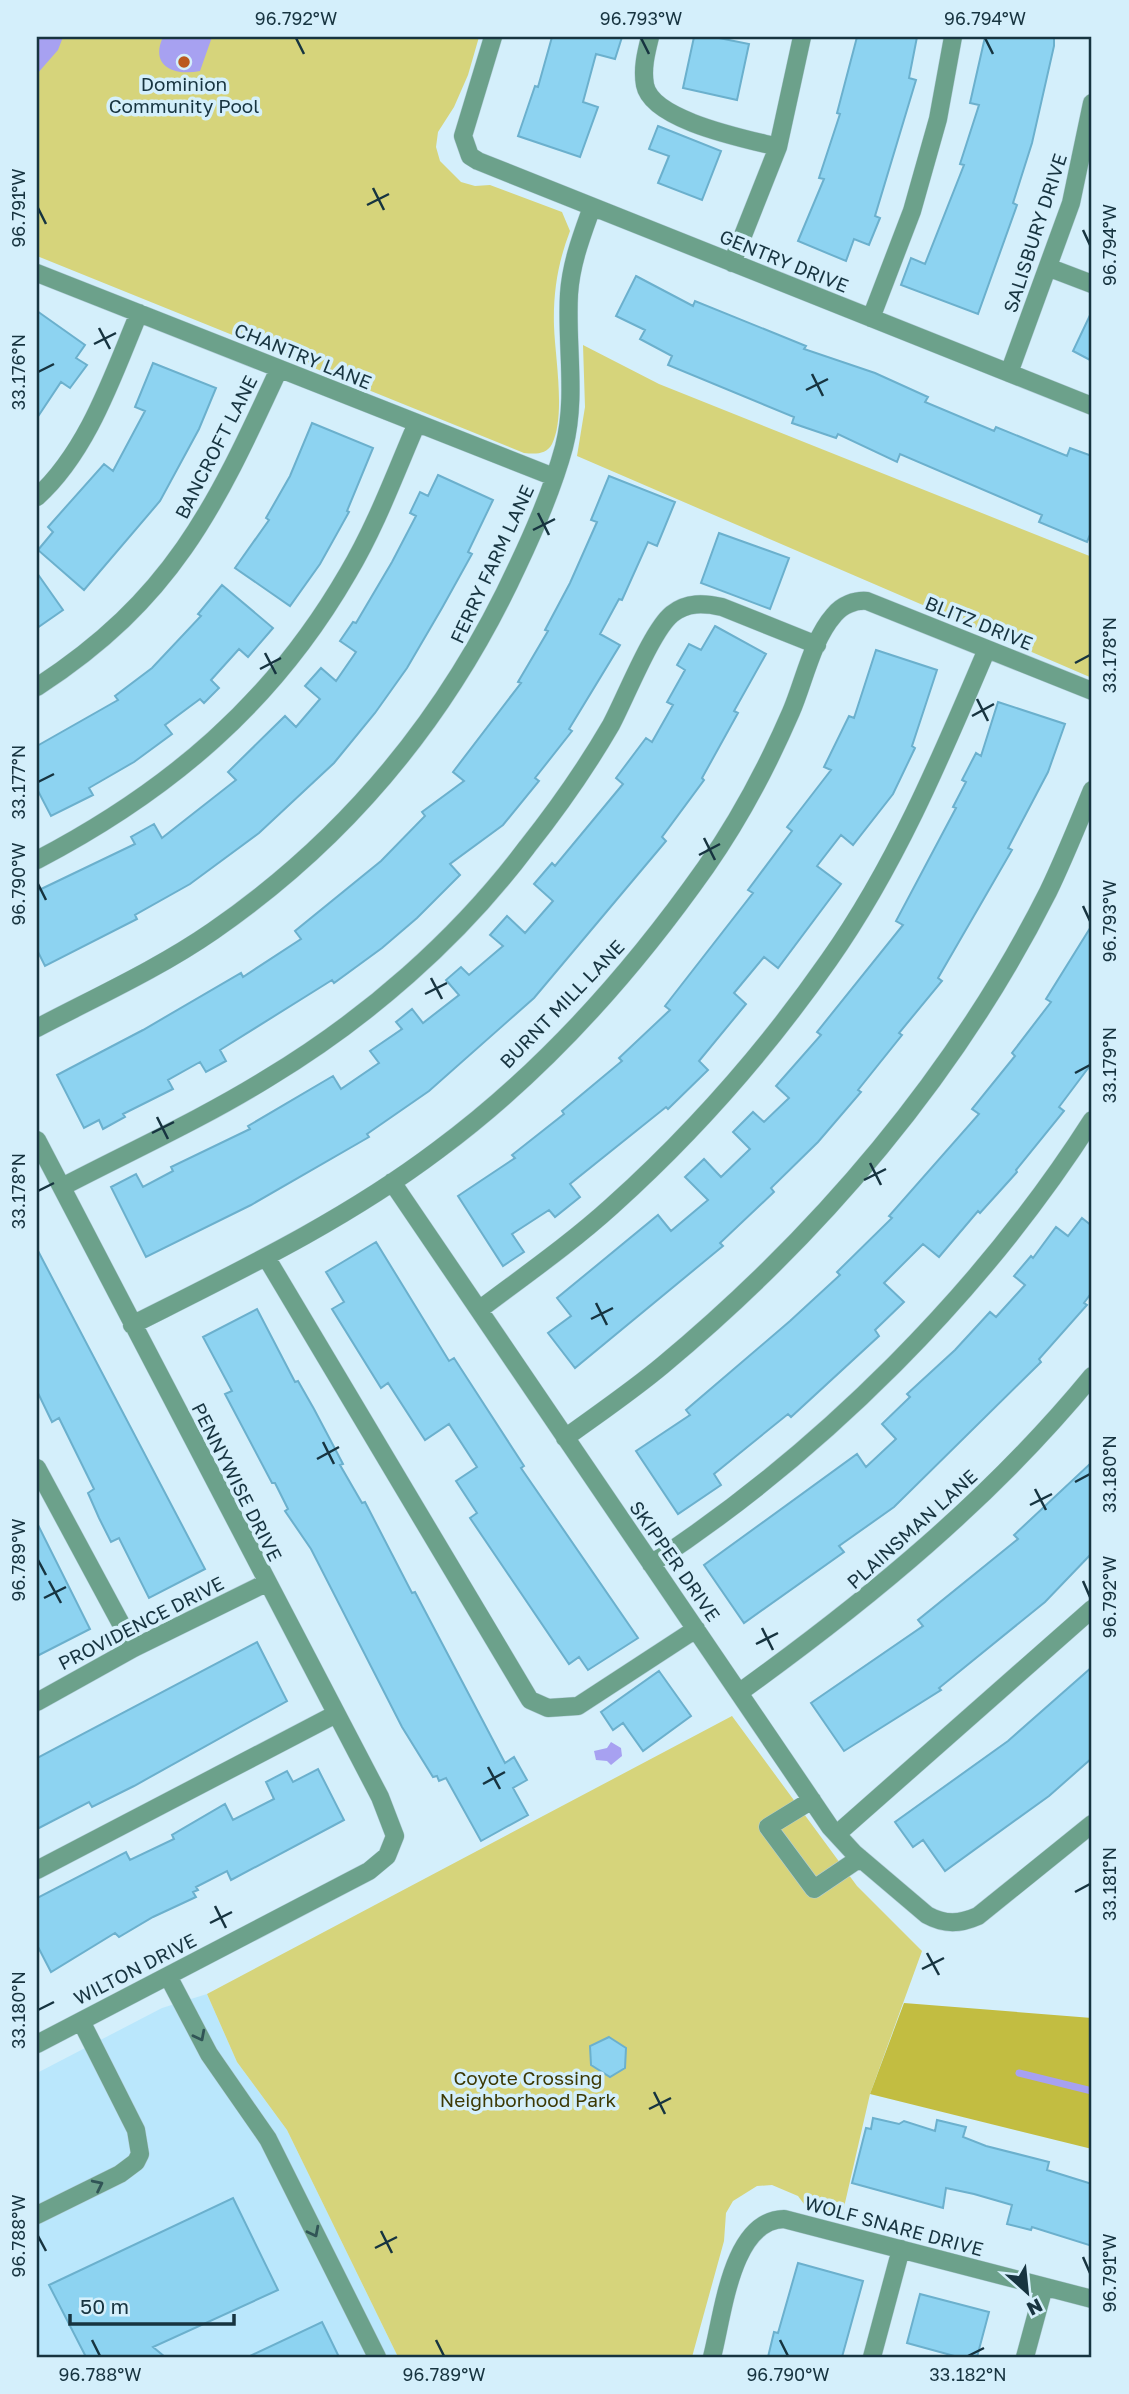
<svg xmlns="http://www.w3.org/2000/svg" width="1129" height="2394" font-family="'Golos Text',sans-serif">
	<rect width="100%" height="100%" fill="#d4effb"/>
	<!-- built -->
	<path fill="#bae7fc" d="M207,1994L237,2062L287,2130L398,2357H37V2073L162,2008Z"/>
	<!-- green -->
	<path fill="#d6d47b" d="M37,37H479L468,75L454,107L438,132L436,147L440,161L461,182L475,186L490,185L562,212L570,231C558,262 553,292 554,326C555,357 566,416 552,444C546,455 535,454 524,453L37,256Z
		M583,345L659,384L1092,557V678L577,456L585,407Z
		M732,1716L857,1886L922,1951L870,2094L842,2216L807,2208L798,2196L772,2185L757,2186L733,2201L726,2213L724,2241L692,2357H398L287,2130L237,2062L207,1994Z"/>
	<!-- forest -->
	<path fill="#c2bd41" d="M904,2003L1092,2018V2149L870,2094Z"/>
	<!-- water -->
	<path fill="#a7a1f1" d="M37,37H63L58,50L37,74Z
		M163,37H212L200,71C176,76 149,67 163,37Z
		M611,1742L621,1748L622,1756L611,1765L607,1761L596,1760L594,1751L607,1748Z"/>
	<g fill="none" stroke-linecap="round" stroke-linejoin="round">
		<!-- stream -->
		<path stroke="#a7a1f1" stroke-width="7" d="M1019,2073L1092,2091"/>
	</g>
	<!-- building -->
	<path fill="#8dd3f1" stroke="#6bb0cd" stroke-width="2" d="M552,37H622L615,59L596,54L583,102L598,107L580,157L518,136L535,86L538,87Z
		M694,37H714L749,44L737,100L683,88Z
		M857,37H917L909,78L916,80L875,216L880,218L869,245L854,239L846,261L798,241L824,179L819,178L840,114L837,113Z
		M985,37H1054V46L1032,143L1013,203L1017,205L978,314L901,285L911,258L925,264L964,165L960,164L979,105L970,103Z
		M658,126L721,151L702,200L658,183L669,156L649,149Z
		M636,276L693,306L695,301L806,346L804,349L875,373L928,397L925,402L994,431L996,427L1067,456L1070,448L1092,456V530L1087,542L1039,522L1042,515L900,454L897,462L838,434L836,438L792,423L794,417L668,365L672,356L640,339L645,330L616,316Z
		M37,311L85,345L76,358L87,365L70,388L61,382L37,418Z
		M1092,311V361L1073,351Z
		M153,363L216,388L199,429L160,501L84,590L38,550L53,532L48,527L104,464L113,471L145,411L135,407Z
		M312,423L373,448L347,511L349,512L320,564L290,606L235,568L269,520L266,518L290,476Z
		M438,475L493,500L468,552L472,554L442,608L407,668L375,713L334,763L259,833L190,884L135,915L137,919L45,966L37,950V891L135,844L131,837L154,824L162,838L236,780L228,772L285,716L296,727L320,699L305,686L321,668L336,681L356,652L340,641L353,622L356,623L392,562L416,516L410,513L420,492L428,496Z
		M609,476L675,502L657,546L648,542L622,600L619,599L600,634L620,645L569,729L572,731L535,778L539,781L503,825L450,864L460,875L417,918L382,948L334,983L332,980L220,1050L226,1061L206,1072L200,1062L168,1080L173,1089L123,1114L125,1117L103,1129L99,1120L84,1128L57,1075L143,1030L241,973L243,977L301,939L295,931L381,861L425,816L422,812L464,781L453,772L521,683L518,682L548,631L545,630L570,583L597,522L591,520Z
		M719,533L789,558L770,609L701,583Z
		M37,573L63,610L37,628Z
		M222,585L273,628L248,657L239,649L211,680L219,688L204,703L200,699L165,725L172,734L134,762L89,788L93,795L51,816L37,789V746L118,700L115,696L152,668L201,616L198,614Z
		M715,626L766,654L734,711L738,713L702,778L704,780L662,837L666,841L534,998L429,1091L367,1134L369,1137L251,1205L146,1257L111,1187L136,1174L143,1187L173,1171L171,1167L250,1129L248,1126L333,1076L341,1089L379,1063L370,1051L402,1029L396,1022L412,1009L423,1023L459,995L446,980L461,967L469,975L503,946L490,935L507,916L525,933L553,901L534,884L552,863L555,866L623,784L616,778L646,738L652,742L673,705L667,702L685,670L677,665L689,644L701,650Z
		M876,650L937,670L912,746L915,748L893,794L853,845L841,835L817,866L841,884L778,968L764,957L734,993L746,1004L699,1061L708,1070L668,1109L666,1107L570,1184L580,1197L555,1217L549,1210L512,1234L524,1252L503,1266L458,1196L515,1158L512,1155L564,1114L562,1111L622,1061L619,1058L670,1010L665,1006L753,893L748,890L792,831L787,827L831,770L824,767L849,716L854,718Z
		M998,702L1065,724L1048,772L1008,848L1012,850L938,978L942,981L899,1033L902,1035L858,1090L861,1092L818,1142L771,1188L774,1192L720,1243L723,1246L575,1368L548,1333L571,1316L557,1298L658,1215L671,1231L708,1200L685,1177L704,1159L721,1177L750,1149L733,1132L753,1112L764,1122L789,1098L776,1086L821,1035L817,1032L903,925L896,921L956,808L953,807L966,782L962,780L976,753L981,756Z
		M1092,925V1063L1059,1107L1064,1111L1016,1170L1017,1172L980,1213L978,1211L939,1257L923,1244L884,1283L904,1302L875,1330L879,1336L791,1417L788,1414L714,1474L721,1485L678,1514L636,1451L690,1415L686,1410L790,1321L840,1275L837,1272L892,1218L889,1216L979,1114L972,1109L1015,1056L1012,1053L1051,1002L1046,999Z
		M1082,1218L1092,1226V1292L1084,1303L1087,1305L1039,1359L1041,1362L894,1507L839,1546L844,1552L744,1623L704,1565L857,1454L866,1467L896,1439L882,1424L910,1397L907,1394L955,1350L990,1312L996,1317L1025,1285L1014,1276L1031,1256L1033,1258L1056,1227L1068,1236Z
		M376,1242L449,1361L454,1358L524,1466L521,1468L638,1638L588,1670L579,1657L569,1664L470,1518L477,1513L456,1481L477,1467L449,1424L425,1440L388,1383L381,1388L332,1309L344,1302L326,1272Z
		M37,1249L205,1569L149,1598L119,1538L111,1542L99,1518L88,1493L94,1489L59,1418L52,1422L37,1391Z
		M257,1309L295,1382L298,1381L314,1409L343,1464L340,1465L362,1503L365,1502L412,1593L415,1592L505,1763L514,1757L527,1780L513,1788L528,1815L481,1841L446,1778L439,1781L437,1776L433,1777L402,1727L311,1549L285,1511L288,1509L275,1483H272L225,1394L232,1391L203,1337Z
		M1092,1462V1553L1045,1602L939,1688L941,1690L844,1751L811,1703L923,1626L918,1620L1018,1539L1014,1535Z
		M37,1523L90,1629L37,1656Z
		M257,1642L287,1701L134,1786L92,1807L89,1802L37,1829V1758Z
		M1092,1667V1758L1049,1796L945,1871L923,1840L913,1847L895,1822L1008,1741Z
		M659,1671L691,1716L643,1751L623,1723L613,1730L601,1712Z
		M318,1769L344,1820L231,1880L227,1871L196,1887L198,1890L193,1892L196,1897L153,1917L119,1937L115,1933L51,1972L37,1945V1898L126,1852L130,1860L174,1839L172,1835L225,1804L233,1820L274,1799L266,1782L287,1771L293,1782Z
		M609,2037L626,2048L625,2068L610,2077L591,2065L590,2046Z
		M873,2118L899,2124L904,2121L935,2131L937,2120L966,2127L963,2137L986,2146L1049,2162L1047,2170L1092,2184V2246L1032,2227L1031,2230L1007,2224L1012,2205L974,2194L946,2188L943,2208L852,2183L866,2128L871,2129Z
		M233,2198L278,2290L153,2347L165,2357H86L49,2285Z
		M798,2263L863,2281L842,2357H768L774,2332L778,2333Z
		M920,2294L989,2312L977,2357H958L907,2343Z
		M322,2322L339,2357H248Z"/>
	<g fill="none" stroke-linecap="round" stroke-linejoin="round">
		<defs>
			<path id="minor" d="M493,37L463,136L470,156L478,161L1092,406
				M650,37C646,53 642,69 645,85C652,121 747,139 778,147
				M732,263L778,147L802,37
				M1050,268L1092,284
				M37,273L554,477
				M871,318L912,211L938,119L953,37
				M1009,373L1071,203L1092,103
				M37,497C88,451 113,375 139,313
				M37,687C172,599 214,510 279,369
				M37,860C169,791 273,703 348,573C376,526 395,474 417,423
				M37,1028C96,997 158,969 213,931C349,837 449,715 518,565C536,527 553,488 564,447C577,397 566,345 569,294C571,263 582,235 592,207
				M37,1140L380,1797L395,1836L387,1856L369,1871L37,2044
				M392,1182L830,1827L854,1853L927,1915C945,1925 960,1924 978,1916L1092,1824
				M62,1187C131,1151 202,1119 268,1078C366,1019 458,939 527,847C558,808 586,768 611,725C625,699 652,630 672,614C687,602 704,603 722,607L817,645
				M266,1257L530,1700L548,1708L578,1706L696,1629
				M479,1310C524,1276 570,1244 612,1206C693,1133 767,1049 829,960C896,865 942,755 987,649
				M132,1325C237,1272 344,1221 438,1150C542,1073 632,972 706,867C739,820 768,765 791,712C804,682 812,640 834,615C842,605 855,600 867,601L1092,691
				M565,1438C598,1414 632,1391 663,1365C820,1234 956,1075 1048,892C1064,859 1078,824 1092,790
				M37,1468L134,1648
				M651,1564C822,1452 982,1292 1092,1120
				M740,1692C869,1599 991,1499 1092,1376
				M37,1702L134,1648L266,1583
				M812,1800L768,1827L814,1889L860,1858
				M837,1834L1092,1609
				M37,1870L336,1714
				M168,1976L209,2054L268,2139L377,2357
				M37,2215L120,2174L136,2162L140,2154L136,2130L81,2021
				M712,2357C723,2316 731,2220 784,2219L1092,2299
				M872,2357L901,2249
				M1025,2357L1044,2287"/>
		</defs>
		<!-- minor casing -->
		<use href="#minor" stroke="#b2cdd9" stroke-width="19"/>
		<!-- minor -->
		<use href="#minor" stroke="#6ca18b" stroke-width="18"/>
	</g>
	<!-- one-way arrows -->
	<defs><path id="oneway-chevron" d="M-2-3.5L2.5 0L-2 3.5" fill="none" stroke-width="1.6" stroke-linecap="round" stroke-linejoin="round" transform="scale(1.75)"/></defs>
	<g stroke="#315556">
		<use href="#oneway-chevron" transform="translate(200 2036) rotate(63)"/>
		<use href="#oneway-chevron" transform="translate(98 2185) rotate(-26)"/>
		<use href="#oneway-chevron" transform="translate(314 2232) rotate(63)"/>
	</g>
	<!-- ticks -->
	<path fill="none" stroke="#173440" stroke-width="2.5" d="M296,38L304,54M641,38L649,54M985,38L993,54M373,188L384,210M367,205L389,194M38,208L46,224M1083,230L1090,245M99,328L110,349M94,344L116,333M38,372L54,364M812,374L823,396M806,390L828,379M538,513L549,535M533,530L555,519M265,653L276,674M1075,663L1090,655M260,669L281,658M977,699L988,721M972,716L994,704M38,782L54,774M704,838L715,860M699,855L720,844M38,884L46,900M1083,906L1090,921M431,978L442,999M425,994L447,983M1075,1073L1090,1065M157,1117L168,1139M152,1133L174,1122M870,1163L881,1185M864,1180L886,1169M38,1191L54,1183M596,1303L607,1325M591,1319L613,1308M323,1442L334,1464M317,1459L339,1447M1075,1482L1090,1474M1035,1489L1046,1510M1030,1505L1052,1494M38,1560L46,1575M49,1581L61,1603M1083,1581L1090,1597M44,1598L66,1587M762,1628L773,1650M756,1644L778,1633M488,1767L500,1789M483,1784L505,1772M1075,1892L1090,1884M215,1906L226,1928M210,1923L232,1912M927,1953L939,1975M922,1969L944,1958M38,2010L54,2002M654,2092L665,2114M649,2109L671,2098M381,2231L392,2253M38,2236L46,2251M375,2248L397,2237M1083,2257L1090,2273M92,2340L100,2356M436,2340L444,2356M780,2340L788,2356M968,2356L984,2348"/>
	<!-- markers -->
	<circle fill="#bb591e" stroke="#d4effb" stroke-width="2.5" cx="184" cy="62" r="7"/>
	<g text-anchor="middle" stroke-width="7" stroke-linejoin="round" paint-order="stroke">
		<!-- poi labels -->
		<g font-size="19" fill="#173440" stroke="#d4effb">
			<text x="184" y="91">Dominion<tspan x="184" dy="22">Community Pool</tspan></text>
		</g>
		<!-- street labels -->
		<g font-size="19" fill="#173440" stroke="#d4effb">
			<text transform="translate(1035 233) rotate(-72)" y="7">SALISBURY DRIVE</text>
			<text transform="translate(784 261) rotate(22)" y="7">GENTRY DRIVE</text>
			<text transform="translate(303 356) rotate(22)" y="7">CHANTRY LANE</text>
			<text transform="translate(216 447) rotate(-63)" y="7">BANCROFT LANE</text>
			<text transform="translate(492 564) rotate(-65)" y="7">FERRY FARM LANE</text>
			<text transform="translate(979 623) rotate(22)" y="7">BLITZ DRIVE</text>
			<text transform="translate(562 1004) rotate(-46)" y="7">BURNT MILL LANE</text>
			<text transform="translate(237 1482) rotate(63)" y="7">PENNYWISE DRIVE</text>
			<text transform="translate(912 1529) rotate(-42)" y="7">PLAINSMAN LANE</text>
			<text transform="translate(675 1561) rotate(55)" y="7">SKIPPER DRIVE</text>
			<text transform="translate(141 1623) rotate(-27)" y="7">PROVIDENCE DRIVE</text>
			<text transform="translate(135 1969) rotate(-27)" y="7">WILTON DRIVE</text>
			<text transform="translate(894 2226) rotate(15)" y="7">WOLF SNARE DRIVE</text>
		</g>
		<!-- park labels -->
		<g font-size="19" fill="#3c3904" stroke="#d4effb">
			<text x="528" y="2085">Coyote Crossing<tspan x="528" dy="22">Neighborhood Park</tspan></text>
		</g>
	</g>
	<!-- border -->
	<rect width="1129" height="2394" fill="none" stroke="#d4effb" stroke-width="77"/>
	<!-- north arrow -->
	<g transform="translate(1027 2292) rotate(153)" stroke="#d4effb" stroke-width="5" paint-order="stroke">
	<path d="M0-5L12 26L0 18L-12 26Z" fill="#173440"/>
	<text y="-10" font-size="19" font-weight="bold" text-anchor="middle" fill="#173440">N</text>
	</g>
	<!-- scale -->
	<path d="M70 2314v10h164v-10" fill="none" stroke="#173440" stroke-width="3.5"/>
	<text x="80" y="2314" font-size="21" fill="#173440" stroke="#d4effb" stroke-width="5" paint-order="stroke">50 m</text>
	<rect x="38" y="38" width="1052" height="2318" fill="none" stroke="#173440" stroke-width="2.5"/>
	<g font-size="18" text-anchor="middle" fill="#173440">
		<text x="296" y="25">96.792°W</text>
		<text x="641" y="25">96.793°W</text>
		<text x="985" y="25">96.794°W</text>
		<text transform="translate(19 208) rotate(-90)" y="6">96.791°W</text>
		<text transform="translate(1110 245) rotate(-90)" y="6">96.794°W</text>
		<text transform="translate(19 372) rotate(-90)" y="6">33.176°N</text>
		<text transform="translate(1110 655) rotate(-90)" y="6">33.178°N</text>
		<text transform="translate(19 782) rotate(-90)" y="6">33.177°N</text>
		<text transform="translate(19 884) rotate(-90)" y="6">96.790°W</text>
		<text transform="translate(1110 921) rotate(-90)" y="6">96.793°W</text>
		<text transform="translate(1110 1065) rotate(-90)" y="6">33.179°N</text>
		<text transform="translate(19 1191) rotate(-90)" y="6">33.178°N</text>
		<text transform="translate(1110 1474) rotate(-90)" y="6">33.180°N</text>
		<text transform="translate(19 1560) rotate(-90)" y="6">96.789°W</text>
		<text transform="translate(1110 1597) rotate(-90)" y="6">96.792°W</text>
		<text transform="translate(1110 1884) rotate(-90)" y="6">33.181°N</text>
		<text transform="translate(19 2010) rotate(-90)" y="6">33.180°N</text>
		<text transform="translate(19 2236) rotate(-90)" y="6">96.788°W</text>
		<text transform="translate(1110 2273) rotate(-90)" y="6">96.791°W</text>
		<text x="100" y="2381">96.788°W</text>
		<text x="444" y="2381">96.789°W</text>
		<text x="788" y="2381">96.790°W</text>
		<text x="968" y="2381">33.182°N</text>
	</g>
</svg>
